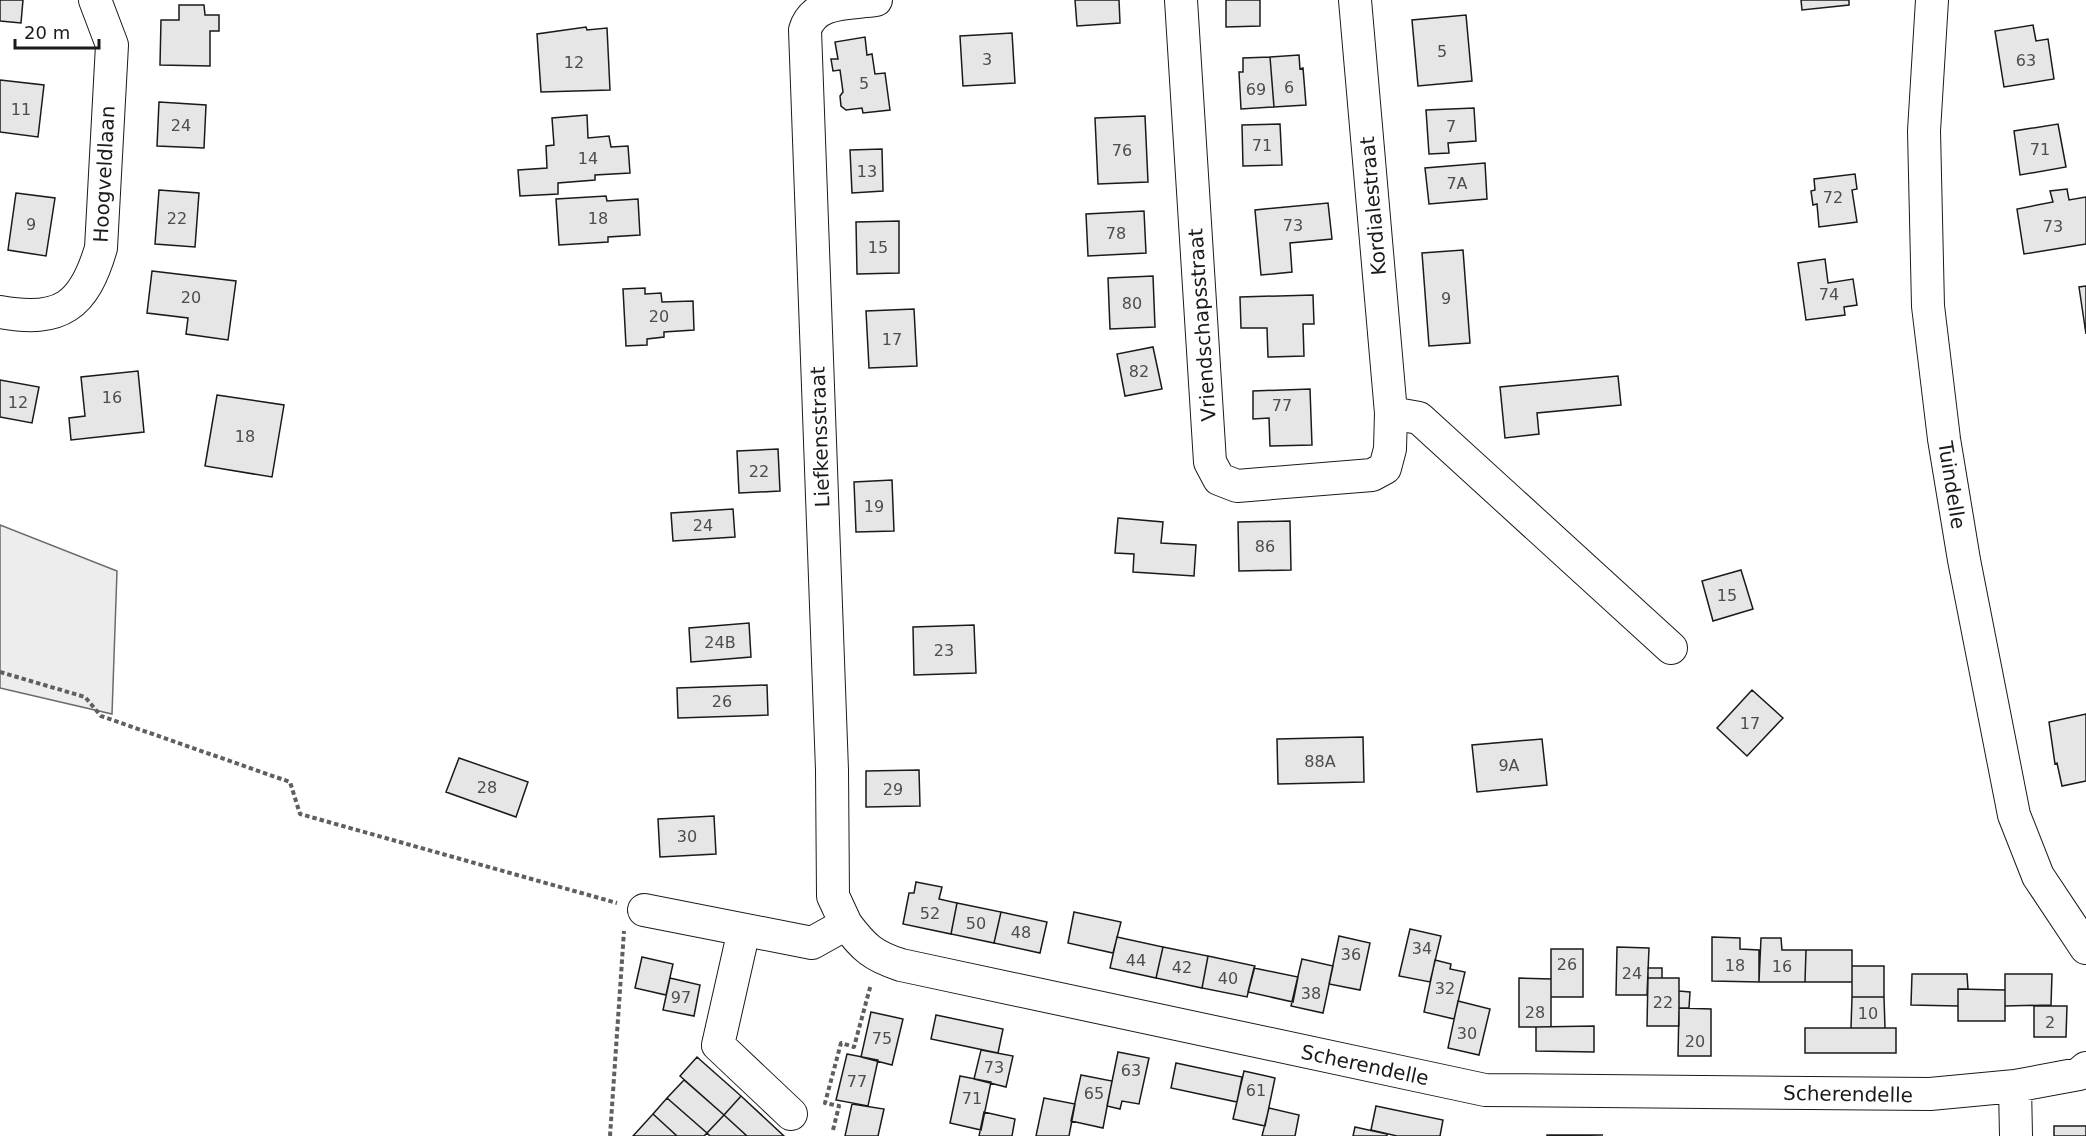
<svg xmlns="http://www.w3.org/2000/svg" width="2086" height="1136" font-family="'DejaVu Sans',sans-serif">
	<rect width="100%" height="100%" fill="#fff"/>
	<!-- green -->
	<path fill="#ededed" stroke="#6a6a6a" stroke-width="1.5" d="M0,525L117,571L112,714L0,688Z"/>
	<!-- building -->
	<path fill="#e6e6e6" stroke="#1a1a1a" stroke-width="1.5" d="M0,0H23L21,23L0,21Z
		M1075,0H1119L1120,23L1077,26Z
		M1226,0H1260V26L1226,27Z
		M1801,0H1849V5L1802,10Z
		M179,5H204L205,15H219V31H210V66L160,65L161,20H179Z
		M1466,15L1472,81L1418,86L1412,20Z
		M2033,25L2036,41L2048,39L2054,79L2004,87L1995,31Z
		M586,27L587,30L607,28L610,90L541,92L537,34Z
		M1012,33L1015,83L963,86L960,36Z
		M865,37L867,55L872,54L875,74L885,73L890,110L863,113L862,108L846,110L841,106L840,96L843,92L840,70L833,71L831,59H838L835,42Z
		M1299,55L1300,69L1303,68L1306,105L1274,107L1270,57Z
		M1270,57L1274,107L1241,109L1239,72H1243V58Z
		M0,80L44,85L38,137L0,132Z
		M159,102L206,105L204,148L157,146Z
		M1474,108L1476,141L1448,143L1449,153L1429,154L1426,110Z
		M587,115L588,138L609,136L611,147L628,146L630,173L595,175V180L558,183V194L520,196L518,170L547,168L546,146L554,145L552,118Z
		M1145,116L1148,182L1098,184L1095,118Z
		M1280,124L1282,165L1243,166L1242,125Z
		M2058,124L2066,167L2020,175L2014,131Z
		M882,149L883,191L852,193L850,150Z
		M1485,163L1487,199L1429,204L1425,168Z
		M1855,174L1857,189L1852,190L1857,222L1819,227L1817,204L1813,205L1811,191L1815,190L1814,179Z
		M2067,189L2069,200L2086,197V244L2024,254L2017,209L2053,202L2050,191Z
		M159,190L199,193L195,247L155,244Z
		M16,193L55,198L46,256L8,250Z
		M606,196L607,201L638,199L640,235L608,237V242L559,245L556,199Z
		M1328,203L1332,239L1290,243L1292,272L1261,275L1255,210Z
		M1144,211L1146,253L1088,256L1086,214Z
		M899,221V273L857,274L856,222Z
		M1463,250L1470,343L1429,346L1422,253Z
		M1825,259L1828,283L1853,279L1857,305L1844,307L1845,315L1806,320L1798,263Z
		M152,271L236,281L228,340L186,334L188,318L147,313Z
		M1153,276L1155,327L1110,329L1108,278Z
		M2086,286V334L2079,287Z
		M645,288V294L661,293L662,302L693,301L694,330L664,332V337L647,339V345L626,346L623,289Z
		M1313,295L1314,324H1303L1304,356L1268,357L1267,328H1241L1240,297Z
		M914,309L917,366L869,368L866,311Z
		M1153,347L1162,389L1125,396L1117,354Z
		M138,371L144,432L71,440L69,418L85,416L81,377Z
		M1618,376L1621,405L1537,413L1539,434L1505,438L1500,387Z
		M0,380L39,387L32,423L0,417Z
		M1310,389L1312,445L1270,446L1269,418L1253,419V391Z
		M217,395L284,405L272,477L205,466Z
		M778,449L780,491L739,493L737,451Z
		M892,480L894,531L856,532L854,482Z
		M733,509L735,537L673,541L671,513Z
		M1118,518L1163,522L1161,543L1196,545L1194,576L1133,572L1134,554L1115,553Z
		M1290,521L1291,570L1239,571L1238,522Z
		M1741,570L1753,609L1713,621L1702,581Z
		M749,623L751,657L691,662L689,628Z
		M974,625L976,673L914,675L913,627Z
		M767,685L768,715L678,718L677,688Z
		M1752,690L1783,718L1747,756L1717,728Z
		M2086,714V781L2062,786L2057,763L2055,764L2049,722Z
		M1363,737L1364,782L1278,784L1277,739Z
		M1542,739L1547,785L1477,792L1472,745Z
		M459,758L528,782L516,817L446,792Z
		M919,770L920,806L866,807V771Z
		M714,816L716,854L660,857L658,819Z
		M916,882L942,887L939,899L957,903L951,934L903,924L909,893H914Z
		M957,903L1001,912L994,943L951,934Z
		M1001,912L1047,922L1040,953L994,943Z
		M1074,912L1121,922L1113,953L1068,943Z
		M1410,929L1441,936L1430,982L1399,976Z
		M1339,936L1370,943L1360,990L1329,984Z
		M1117,937L1163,947L1156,978L1110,968Z
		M1712,937L1740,938V949L1759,950V982L1712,981Z
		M1761,938H1781L1782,950H1806L1805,982H1759Z
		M1163,947L1208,956L1202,988L1156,978Z
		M1617,947L1649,948L1647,995H1616Z
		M1551,949H1583V997H1551Z
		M1806,950H1852V982H1805Z
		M1208,956L1255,966L1247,997L1202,988Z
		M642,957L673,964L666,995L635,988Z
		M1302,959L1333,966L1323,1013L1291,1006Z
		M1435,960L1451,964L1450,969L1465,972L1454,1019L1424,1012Z
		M1852,966H1884V997H1852Z
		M1254,968L1298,977L1293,1002L1248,992Z
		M1648,968H1662V978H1648Z
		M1912,974H1967L1968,989H1958V1006L1911,1005Z
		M2005,974H2052L2051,1005L2005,1006Z
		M670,978L700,985L694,1016L663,1010Z
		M1519,978L1551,979V1027H1519Z
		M1648,978H1679V1026H1647Z
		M1958,989L2005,990V1021H1958Z
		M1679,991L1690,992L1689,1008H1679Z
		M1852,997H1884L1885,1028H1851Z
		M1458,1001L1490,1009L1479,1055L1448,1048Z
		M2034,1006H2067L2066,1037H2034Z
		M1679,1008L1711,1009V1056H1678Z
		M871,1012L903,1019L892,1065L861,1057Z
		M936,1015L1003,1029L998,1053L931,1039Z
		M1594,1026V1052L1536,1051V1027Z
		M1805,1028H1896V1053H1805Z
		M981,1050L1013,1056L1006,1087L974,1079Z
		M1118,1052L1149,1058L1139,1104L1122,1101L1120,1109L1107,1106Z
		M847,1054L878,1060L868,1106L836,1100Z
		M697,1057L741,1096L724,1115L680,1076Z
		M1176,1063L1242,1077L1237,1102L1171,1088Z
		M1244,1071L1275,1078L1265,1126L1233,1119Z
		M1081,1075L1112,1081L1103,1128L1071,1121Z
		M960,1076L991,1082L981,1130L950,1123Z
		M684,1080L724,1115L707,1133L667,1098Z
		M741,1096L784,1136H747L724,1115Z
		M667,1098L707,1133L704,1136H677L653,1114Z
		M1044,1098L1075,1104L1069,1136H1036Z
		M852,1104L884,1109L878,1136H845Z
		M1376,1106L1443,1120L1440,1136H1397L1371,1130Z
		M1269,1108L1299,1115L1295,1136H1262Z
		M984,1112L1015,1119L1012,1136H979Z
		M653,1114L677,1136H633Z
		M724,1115L747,1136H710L707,1133Z
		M2054,1126H2086V1136H2054Z
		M1355,1127L1387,1134V1136H1353Z
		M1547,1135H1603L1547,1136Z"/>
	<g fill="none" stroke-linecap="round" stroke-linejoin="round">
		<defs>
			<path id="minor" d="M1181,0L1210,462L1219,479L1237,486L1372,475L1385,468L1390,449L1391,413L1355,0
				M1932,0L1924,131L1928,306L1944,439L1964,560L2014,815L2038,876L2086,948
				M0,312C61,323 84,306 101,248L112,45L95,0
				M1391,413L1419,418L1671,648
				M644,910L812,943L846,924C864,948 873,956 901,965L1485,1090L1930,1094L2015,1086L2079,1074L2086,1068
				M846,924L833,896L832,770L805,30C814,0 849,4 876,0
				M744,930L718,1045L791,1114
				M2015,1086L2016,1136"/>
		</defs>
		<!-- minor casing -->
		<use href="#minor" stroke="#1a1a1a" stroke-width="34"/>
		<!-- path -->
		<path stroke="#5f5f5f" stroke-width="4" stroke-dasharray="4.5 3" stroke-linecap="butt" d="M0,672L85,697L101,716L290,782L300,814L617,903
			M833,1130L839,1106L825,1103L841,1043L854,1047L871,984
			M610,1136L624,931"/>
		<!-- minor -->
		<use href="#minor" stroke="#fff" stroke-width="32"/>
	</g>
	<g text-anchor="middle" stroke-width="4.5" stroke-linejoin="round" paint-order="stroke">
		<!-- number labels -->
		<g font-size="16" fill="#4d4d4d">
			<text x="1442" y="57">5</text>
			<text x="987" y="65">3</text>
			<text x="2026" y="66">63</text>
			<text x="574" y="68">12</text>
			<text x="864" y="89">5</text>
			<text x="1289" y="93">6</text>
			<text x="1256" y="95">69</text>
			<text x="21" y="115">11</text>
			<text x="181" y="131">24</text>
			<text x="1451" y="132">7</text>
			<text x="1262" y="151">71</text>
			<text x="2040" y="155">71</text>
			<text x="1122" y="156">76</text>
			<text x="588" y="164">14</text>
			<text x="867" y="177">13</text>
			<text x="1457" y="189">7A</text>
			<text x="1833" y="203">72</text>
			<text x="177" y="224">22</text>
			<text x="598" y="224">18</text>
			<text x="31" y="230">9</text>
			<text x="1293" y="231">73</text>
			<text x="2053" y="232">73</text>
			<text x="1116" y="239">78</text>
			<text x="878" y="253">15</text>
			<text x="1829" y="300">74</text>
			<text x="191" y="303">20</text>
			<text x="1446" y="304">9</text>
			<text x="1132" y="309">80</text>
			<text x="659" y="322">20</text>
			<text x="892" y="345">17</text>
			<text x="1139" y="377">82</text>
			<text x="112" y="403">16</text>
			<text x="18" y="408">12</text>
			<text x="1282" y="411">77</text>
			<text x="245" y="442">18</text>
			<text x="759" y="477">22</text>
			<text x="874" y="512">19</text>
			<text x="703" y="531">24</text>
			<text x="1265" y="552">86</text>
			<text x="1727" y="601">15</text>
			<text x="720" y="648">24B</text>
			<text x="944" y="656">23</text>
			<text x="722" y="707">26</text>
			<text x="1750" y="729">17</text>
			<text x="1320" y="767">88A</text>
			<text x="1509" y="771">9A</text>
			<text x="487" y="793">28</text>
			<text x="893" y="795">29</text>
			<text x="687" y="842">30</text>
			<text x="930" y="919">52</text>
			<text x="976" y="929">50</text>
			<text x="1021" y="938">48</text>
			<text x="1422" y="954">34</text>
			<text x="1351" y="960">36</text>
			<text x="1136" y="966">44</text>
			<text x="1567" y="970">26</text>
			<text x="1735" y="971">18</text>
			<text x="1782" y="972">16</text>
			<text x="1182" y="973">42</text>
			<text x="1632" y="979">24</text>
			<text x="1228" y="984">40</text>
			<text x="1445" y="994">32</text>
			<text x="1311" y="999">38</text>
			<text x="681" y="1003">97</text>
			<text x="1663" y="1008">22</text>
			<text x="1535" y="1018">28</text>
			<text x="1868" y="1019">10</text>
			<text x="2050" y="1028">2</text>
			<text x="1467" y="1039">30</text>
			<text x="882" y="1044">75</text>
			<text x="1695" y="1047">20</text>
			<text x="994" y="1073">73</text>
			<text x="1131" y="1076">63</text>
			<text x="857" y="1087">77</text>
			<text x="1256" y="1096">61</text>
			<text x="1094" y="1099">65</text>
			<text x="972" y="1104">71</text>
		</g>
		<!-- street labels -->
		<g font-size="20" fill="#1a1a1a" stroke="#fff">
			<text transform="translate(104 174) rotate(-87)" y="7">Hoogveldlaan</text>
			<text transform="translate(1373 206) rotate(-95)" y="7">Kordialestraat</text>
			<text transform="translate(1202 325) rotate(-94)" y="7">Vriendschapsstraat</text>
			<text transform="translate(820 437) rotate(-92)" y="7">Liefkensstraat</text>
			<text transform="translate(1952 485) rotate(81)" y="7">Tuindelle</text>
			<text transform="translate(1365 1065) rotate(12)" y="7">Scherendelle</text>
			<text transform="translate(1848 1094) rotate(1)" y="7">Scherendelle</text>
		</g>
	</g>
	<!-- scale -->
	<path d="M15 39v9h84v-9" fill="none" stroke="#1a1a1a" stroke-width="3"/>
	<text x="24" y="39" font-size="18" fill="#1a1a1a" stroke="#ffffff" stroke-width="4.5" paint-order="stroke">20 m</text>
</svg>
